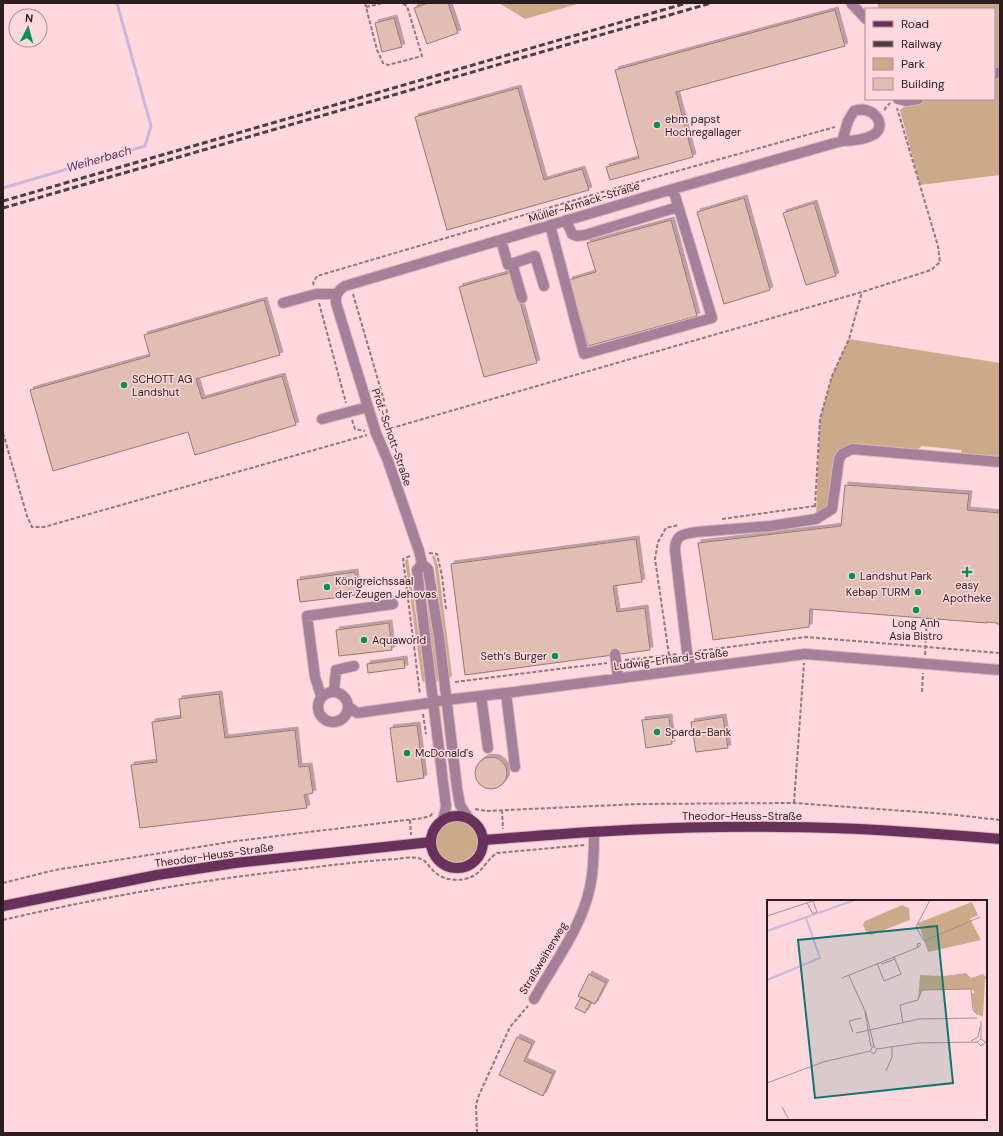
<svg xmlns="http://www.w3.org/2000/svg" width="1003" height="1136" font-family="'DM Sans',sans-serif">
	<defs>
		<filter id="shadow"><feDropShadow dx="3" dy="-3" stdDeviation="0" flood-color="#0004"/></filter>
	</defs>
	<rect width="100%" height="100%" fill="#fed8de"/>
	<!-- green -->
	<path fill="#cbaa8a" d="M499,3H581L525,19Z
		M878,3H1000V175L920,185L900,110L908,104L906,99H994V9H878Z
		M849,339L1000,363V462L963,459L961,450L922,446L911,455L842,454L832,509L816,519L820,419L832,376Z
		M432,556H435L438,566L452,675L448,681L446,674L448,670L435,567Z
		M408,559L424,673L427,676L426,683L422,681L405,560Z
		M422,570L425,572L438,672L439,680L436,682L421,571Z
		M436 841a21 21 0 1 1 42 0a21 21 0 1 1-42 0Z"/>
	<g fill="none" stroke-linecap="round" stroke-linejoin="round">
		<!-- stream -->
		<path stroke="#cbb7de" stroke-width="3" d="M3,188L145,146L151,126L117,3"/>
	</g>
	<!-- building -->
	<path fill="#e1beb4" stroke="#97776e" filter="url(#shadow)" d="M428,3H448L458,33L427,44L414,8Z
		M835,10L845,46L676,92L693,157L610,180L606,167L639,158L615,70Z
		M394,18L402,47L382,52L375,23Z
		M518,88L544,180L582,169L589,190L447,230L415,117Z
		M744,198L770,290L724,304L697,212Z
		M814,203L836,276L806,285L783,213Z
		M671,220L697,316L588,346L569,280L596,272L587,243Z
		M512,272L537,363L484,377L459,287Z
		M264,300L280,355L196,379L202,399L282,376L296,425L195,455L188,432L53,471L30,390L150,356L144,335Z
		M845,485L969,494L967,510L1000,513V624H997V623L987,622V623L810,609L809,627L713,640L698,543L841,526Z
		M636,539L642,582L613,586L617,612L645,608L650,650L465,675L451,564Z
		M355,572L358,595L300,602L297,580Z
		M389,623L392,650L339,656L336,630Z
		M404,659L405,668L368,673L367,664Z
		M219,694L225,738L295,730L299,767L309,766L313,793L304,795L307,808L140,828L131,765L157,762L152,722L181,718L179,699Z
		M669,717L672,744L646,748L642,720Z
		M723,717L728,748L696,752L691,722Z
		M417,725L424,778L397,782L390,728Z
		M475 773a16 16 0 1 1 32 0a16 16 0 1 1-32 0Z
		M589,974L606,983L595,1004L578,996Z
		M581,997L591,1002L585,1013L575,1008Z
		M517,1037L532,1044L524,1061L553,1074L543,1096L499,1075Z"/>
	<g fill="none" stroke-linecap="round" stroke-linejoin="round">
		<defs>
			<path id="minor" d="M851,3L866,19
				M994,74L1000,72
				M898,99L906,101L918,99
				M566,220L572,234L577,236L585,235L678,207
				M550,225L584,354L712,318L673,189
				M501,240L508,265L535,256L544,286
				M512,263L522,298
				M283,303L316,294H337
				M322,419L368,407
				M422,564L417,570L446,806L443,820
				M615,654L618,678
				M691,669L687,652L675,550C675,535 683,534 696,532L771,526L816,519L832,509L839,459L842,454L852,449L1000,462
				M334,691L336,670L354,666
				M318 707a15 15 0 1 1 30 0a15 15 0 1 1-30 0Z
				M506,693L515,767
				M321,696L315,677L307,616L393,604
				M481,696L488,748
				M348,706L357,713L422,704L446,700L506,693L805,654L1000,670
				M468,817L460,805L457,788L439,637L428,569L422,564L419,551L388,461L376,433L336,303C335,295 338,290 345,286L673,189L842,141C853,141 864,140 873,135C889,126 873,104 854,111L848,121L842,141
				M534,999C554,963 582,927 590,887C594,869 594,850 594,832"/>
			<path id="major" d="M431 842a26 26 0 1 1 52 0a26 26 0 1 1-52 0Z
				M484,840C582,832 681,825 780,827C853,827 927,833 1000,839
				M3,906L157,875L235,863L431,842"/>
		</defs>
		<!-- minor casing -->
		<use href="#minor" stroke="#d8b6bc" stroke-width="12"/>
		<!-- major casing -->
		<use href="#major" stroke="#d8b6bc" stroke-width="12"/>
		<!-- path -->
		<path stroke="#91787c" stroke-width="2" stroke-dasharray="4 2" stroke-linecap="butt" d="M365,3L377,50L383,63L388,65L422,56L407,6L402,3
			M366,7L383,3
			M884,110L890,103
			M314,285L313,283L317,276L602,192L835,127
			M353,294L387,411L385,420L383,422
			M319,303L346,403
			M352,420L355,429L365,431
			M385,430L862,292L931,270L940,262L938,246L897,108
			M3,433L27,516L32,527H44L367,435
			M815,507L820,419L832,376L849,339L862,292
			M722,519L815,506
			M429,553L437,554L442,576L446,609
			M410,556L403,559L420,694
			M697,651L806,637L1000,653
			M669,655L655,559L658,542L666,528L678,525
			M925,655L927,618
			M625,660L678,654
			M455,682L607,663
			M922,692L923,673
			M423,714L426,734
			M794,803L804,663
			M475,809L486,811L638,804L794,803L947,814L1000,820
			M502,810L503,829
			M410,820L411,835
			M3,883L55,870L236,841L423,818L430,816L434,812
			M3,920C101,897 201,880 300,869C332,865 364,861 397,859C404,858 414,856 421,859C427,861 430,869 436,873C445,881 462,882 473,876C483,871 487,859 497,853L585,845
			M477,1133L476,1105L479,1095L510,1027L528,1006"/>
		<!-- minor -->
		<use href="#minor" stroke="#a48199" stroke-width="10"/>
		<!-- major -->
		<use href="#major" stroke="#6a305c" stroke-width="10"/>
		<!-- rail -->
		<path stroke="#4f3d40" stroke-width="3" stroke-dasharray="6 3" stroke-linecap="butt" d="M3,201L687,3
			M3,208L711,3"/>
	</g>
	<!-- markers -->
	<g fill="#049352" stroke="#fed8de" stroke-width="1.5">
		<circle cx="657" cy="125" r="4"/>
		<circle cx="124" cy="385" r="4"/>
		<path d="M965 566h4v4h4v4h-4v4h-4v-4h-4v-4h4z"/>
		<circle cx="852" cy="576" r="4"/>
		<circle cx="327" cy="587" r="4"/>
		<circle cx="918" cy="592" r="4"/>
		<circle cx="916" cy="610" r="4"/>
		<circle cx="364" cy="640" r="4"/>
		<circle cx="555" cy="656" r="4"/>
		<circle cx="657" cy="732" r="4"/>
		<circle cx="407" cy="753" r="4"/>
	</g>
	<g text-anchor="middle" stroke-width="3" stroke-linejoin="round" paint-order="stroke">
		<!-- poi labels -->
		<g font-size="11" fill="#2a1c1f" stroke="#fed8de" text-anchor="start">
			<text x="665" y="123">ebm papst<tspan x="665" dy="13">Hochregallager</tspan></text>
			<text x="132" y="383">SCHOTT AG<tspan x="132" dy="13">Landshut</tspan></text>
			<text x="860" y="580">Landshut Park</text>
			<text x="335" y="585">Königreichssaal<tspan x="335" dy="13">der Zeugen Jehovas</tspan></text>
			<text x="967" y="589" text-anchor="middle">easy<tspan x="967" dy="13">Apotheke</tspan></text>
			<text x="910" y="596" text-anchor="end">Kebap TURM</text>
			<text x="916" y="627" text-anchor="middle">Long Anh<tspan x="916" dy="13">Asia Bistro</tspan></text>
			<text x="372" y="644">Aquaworld</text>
			<text x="547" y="660" text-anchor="end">Seth’s Burger</text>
			<text x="665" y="736">Sparda-Bank</text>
			<text x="415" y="757">McDonald's</text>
		</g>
		<!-- street labels -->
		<g font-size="11" fill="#2a1c1f" stroke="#fed8de">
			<text transform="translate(584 202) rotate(-17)" y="4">Müller-Armack-Straße</text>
			<text transform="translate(392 437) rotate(71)" y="4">Prof.-Schott-Straße</text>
			<text transform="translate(671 659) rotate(-7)" y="4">Ludwig-Erhard-Straße</text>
			<text x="742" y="820">Theodor-Heuss-Straße</text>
			<text transform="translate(214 855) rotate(-8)" y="4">Theodor-Heuss-Straße</text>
			<text transform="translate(543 958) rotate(-59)" y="4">Straßweiherweg</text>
		</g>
		<!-- water labels -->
		<g font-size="12" font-style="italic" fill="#4f3466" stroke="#fed8de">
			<text transform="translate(99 159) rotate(-16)" y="4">Weiherbach</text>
		</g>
	</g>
	<!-- overview -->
	<g transform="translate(767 900)">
		<rect width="220" height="220" fill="#fed8de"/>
		<path d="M210,0L205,2L211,15L203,19L214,40L161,52L152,25L150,27L151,23ZM135,5L142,8L143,20L104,35L100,33L96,25L98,21ZM199,73L204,78L216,74L220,78L218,79L216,117L207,112L205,94L208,92L204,89L155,90L151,100L153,75L176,76Z" fill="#cbaa8a"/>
		<path fill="none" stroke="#cbb7de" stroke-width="2" d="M0,31L88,0M0,80L53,58L39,18"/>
		<path fill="none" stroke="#a98d92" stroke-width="1" d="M163,0L149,27L157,41L213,17M40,3L46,14L50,12L46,1M0,16L49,0M113,62L115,64L128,59M110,63L117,81L134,74L127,57M82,76L99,113L107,146M75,78L152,47L154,44L151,43L150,47M98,112L104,147M214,121V139M136,123L133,105L151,100L155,90L204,89L206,110L211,115M86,132L82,121L94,118M89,133L152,119L210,118M204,141L211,137L213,127M218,143L214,146L210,142L214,139L220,143M110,149L106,146L103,151L107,154L110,149L151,143L210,142M119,171L125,157V147M0,183L56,162L103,151M15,207L22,220"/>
		<path fill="#0f766e" fill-opacity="0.15" stroke="#0f766e" stroke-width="2" d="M170,26L186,183L48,198L31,40Z"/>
		<rect width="220" height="220" fill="none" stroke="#2a1c1f" stroke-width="2"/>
	</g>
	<!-- border -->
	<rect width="1003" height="1136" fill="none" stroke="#2a1c1f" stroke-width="8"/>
	<!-- legend -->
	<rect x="865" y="8" width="130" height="92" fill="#fed8de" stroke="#a98d92"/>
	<rect x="873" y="21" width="20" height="6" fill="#6a305c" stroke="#a98d92"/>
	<text x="901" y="28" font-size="12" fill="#2a1c1f">Road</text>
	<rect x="873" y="41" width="20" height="6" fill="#4f3d40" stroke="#a98d92"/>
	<text x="901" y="48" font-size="12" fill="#2a1c1f">Railway</text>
	<rect x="873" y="58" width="20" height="12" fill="#cbaa8a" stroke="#a98d92"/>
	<text x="901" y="68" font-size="12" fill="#2a1c1f">Park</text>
	<rect x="873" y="78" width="20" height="12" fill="#e1beb4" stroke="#a98d92"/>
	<text x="901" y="88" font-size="12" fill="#2a1c1f">Building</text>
	<!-- north arrow -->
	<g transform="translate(28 28) rotate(6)"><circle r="19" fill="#fed8de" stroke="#a98d92"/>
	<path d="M0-3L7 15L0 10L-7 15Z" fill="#049352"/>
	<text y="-6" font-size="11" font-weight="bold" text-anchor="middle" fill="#2a1c1f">N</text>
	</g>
</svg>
